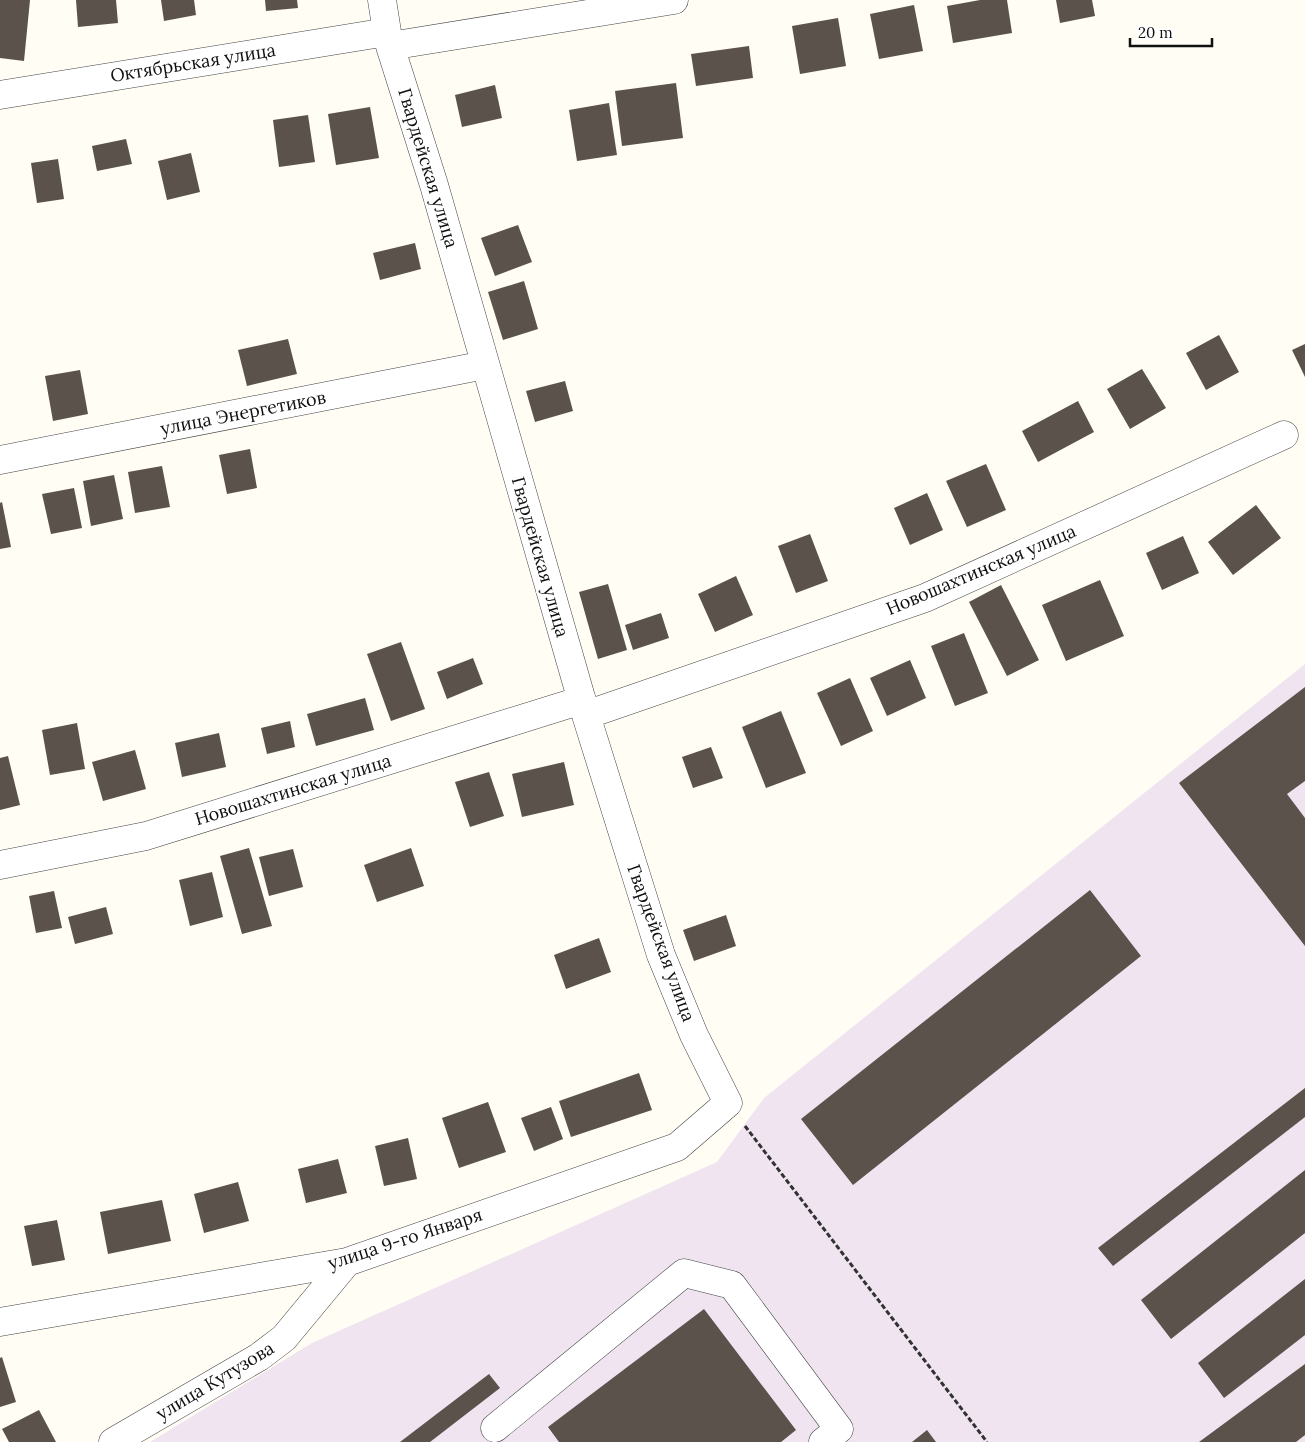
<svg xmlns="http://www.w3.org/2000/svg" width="1305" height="1442" font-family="Lora,serif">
	<rect width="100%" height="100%" fill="#fffdf4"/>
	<!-- industrial -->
	<path fill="#efe4f0" d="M1305,664V1442H150L312,1343L717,1162L764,1098Z"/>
	<!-- building -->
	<path fill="#5b524b" d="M0,0H30L24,61L0,58Z
		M76,0H116L118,23L78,27Z
		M161,0H194L196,15L164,21Z
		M265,0H297L298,8L266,11Z
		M980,0H1007L1012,33L953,43L947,6Z
		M1056,0H1092L1095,16L1060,23Z
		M914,5L923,51L879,59L870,14Z
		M838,18L846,66L800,74L792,26Z
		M749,46L753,78L696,86L691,54Z
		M676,83L683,138L622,146L615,91Z
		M495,85L502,118L462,127L455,95Z
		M609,103L617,155L577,161L569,110Z
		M370,107L379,158L336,165L328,114Z
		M308,115L315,162L279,167L273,120Z
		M126,139L132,164L97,171L92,146Z
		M191,153L200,192L167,200L158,161Z
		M58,159L64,199L37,203L31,163Z
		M518,225L532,262L495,276L481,238Z
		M415,243L421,269L380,280L373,253Z
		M524,281L538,329L503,340L488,292Z
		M1219,335L1239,372L1206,390L1186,353Z
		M288,339L297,374L247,386L238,350Z
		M1305,344V377L1292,350Z
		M1142,369L1166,408L1130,429L1107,389Z
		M80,370L88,414L53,421L45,376Z
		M565,381L573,411L535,422L526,391Z
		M1078,401L1094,432L1038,462L1022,431Z
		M250,449L257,488L227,494L219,455Z
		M986,464L1006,510L967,527L946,481Z
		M162,466L170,507L135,513L128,472Z
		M114,475L123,519L91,526L83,481Z
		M74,488L82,528L51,534L42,494Z
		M927,493L943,530L910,545L894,508Z
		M2,502L11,547L0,549V503Z
		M1256,505L1281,538L1233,575L1208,542Z
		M810,534L828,581L796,593L778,546Z
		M1183,536L1199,573L1162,590L1146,553Z
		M736,576L753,615L715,632L698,594Z
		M1100,580L1124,636L1066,661L1042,605Z
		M608,584L627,650L598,659L579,592Z
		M1001,585L1039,660L1007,676L969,602Z
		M661,613L669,638L633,650L625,625Z
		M964,633L988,693L955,706L931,646Z
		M401,642L425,709L391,721L367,654Z
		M473,658L483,684L447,699L437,672Z
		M910,660L926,698L887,716L870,678Z
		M850,678L873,731L841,746L817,693Z
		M1305,687V781L1287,794L1305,818V946L1179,783Z
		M365,698L374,730L316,746L307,714Z
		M781,711L806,773L766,788L742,727Z
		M290,721L295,747L267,754L261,728Z
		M77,723L85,769L50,775L42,730Z
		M219,733L226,767L182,777L175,743Z
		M711,747L723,778L693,788L682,757Z
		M135,750L146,789L103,801L92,762Z
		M8,756L20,805L0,810V758Z
		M564,762L574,805L522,817L512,774Z
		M489,772L504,816L470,827L455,782Z
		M249,848L272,926L242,934L220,856Z
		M411,848L424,886L377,902L364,865Z
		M293,849L303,887L269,896L259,857Z
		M212,872L223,917L190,926L179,880Z
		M1090,890L1141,956L853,1185L801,1119Z
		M54,891L62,928L36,933L29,896Z
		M106,907L113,934L75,944L68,917Z
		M726,915L736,946L694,961L683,930Z
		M599,938L611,972L566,989L554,955Z
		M639,1073L652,1110L571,1137L559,1101Z
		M1305,1088V1117L1113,1266L1098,1248Z
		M488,1102L506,1152L459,1168L442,1118Z
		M551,1107L563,1139L534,1151L521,1118Z
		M408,1138L417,1179L384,1186L375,1146Z
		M338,1159L347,1193L306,1203L298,1169Z
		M1305,1170V1233L1171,1339L1141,1300Z
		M238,1182L249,1221L204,1233L194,1194Z
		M162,1200L171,1241L108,1254L100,1212Z
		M57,1220L65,1260L32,1266L24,1226Z
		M1305,1279V1335L1224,1398L1198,1363Z
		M704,1309L796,1430L781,1442H559L548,1427Z
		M2,1357L16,1402L0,1407V1358Z
		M1305,1364V1435L1296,1442H1199Z
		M489,1374L500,1388L430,1442H400Z
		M39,1410L56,1442H9L2,1429Z
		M927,1430L936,1442H912Z"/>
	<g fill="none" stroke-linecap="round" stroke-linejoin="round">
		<defs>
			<path id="minor" d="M390,46L674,0
				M0,95L387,32
				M0,460L485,365
				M586,715L925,598L1284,435
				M0,865L146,836L582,700
				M0,1322L347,1262L677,1147L728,1103L694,1035L661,955L586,715L434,185L390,46L387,32L382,0
				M495,1428L684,1273L732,1285L839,1429L823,1442
				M113,1442L259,1357L284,1338L347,1262"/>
		</defs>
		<!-- minor casing -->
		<use href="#minor" stroke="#434343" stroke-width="29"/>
		<!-- path -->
		<path stroke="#323232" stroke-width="3" stroke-dasharray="5 2.5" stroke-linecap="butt" d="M745,1126L987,1442"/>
		<!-- minor -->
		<use href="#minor" stroke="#fff" stroke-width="28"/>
	</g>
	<g text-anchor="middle" stroke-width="5" stroke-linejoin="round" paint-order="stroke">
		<!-- street labels -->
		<g font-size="18" fill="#101010" stroke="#fff">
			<text transform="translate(193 63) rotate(-9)" y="6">Октябрьская улица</text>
			<text transform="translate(428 168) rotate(73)" y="6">Гвардейская улица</text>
			<text transform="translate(243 413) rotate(-11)" y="6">улица Энергетиков</text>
			<text transform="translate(540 557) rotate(74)" y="6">Гвардейская улица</text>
			<text transform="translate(981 570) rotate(-23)" y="6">Новошахтинская улица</text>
			<text transform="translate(293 790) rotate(-17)" y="6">Новошахтинская улица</text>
			<text transform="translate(661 943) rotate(70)" y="6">Гвардейская улица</text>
			<text transform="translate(405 1239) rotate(-18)" y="6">улица 9-го Января</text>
			<text transform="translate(215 1381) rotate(-31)" y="6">улица Кутузова</text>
		</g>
	</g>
	<!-- scale -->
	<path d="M1130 38v8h82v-8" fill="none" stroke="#101010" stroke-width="2.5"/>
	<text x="1138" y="38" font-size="15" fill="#101010" stroke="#ffffff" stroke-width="4" paint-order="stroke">20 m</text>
</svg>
